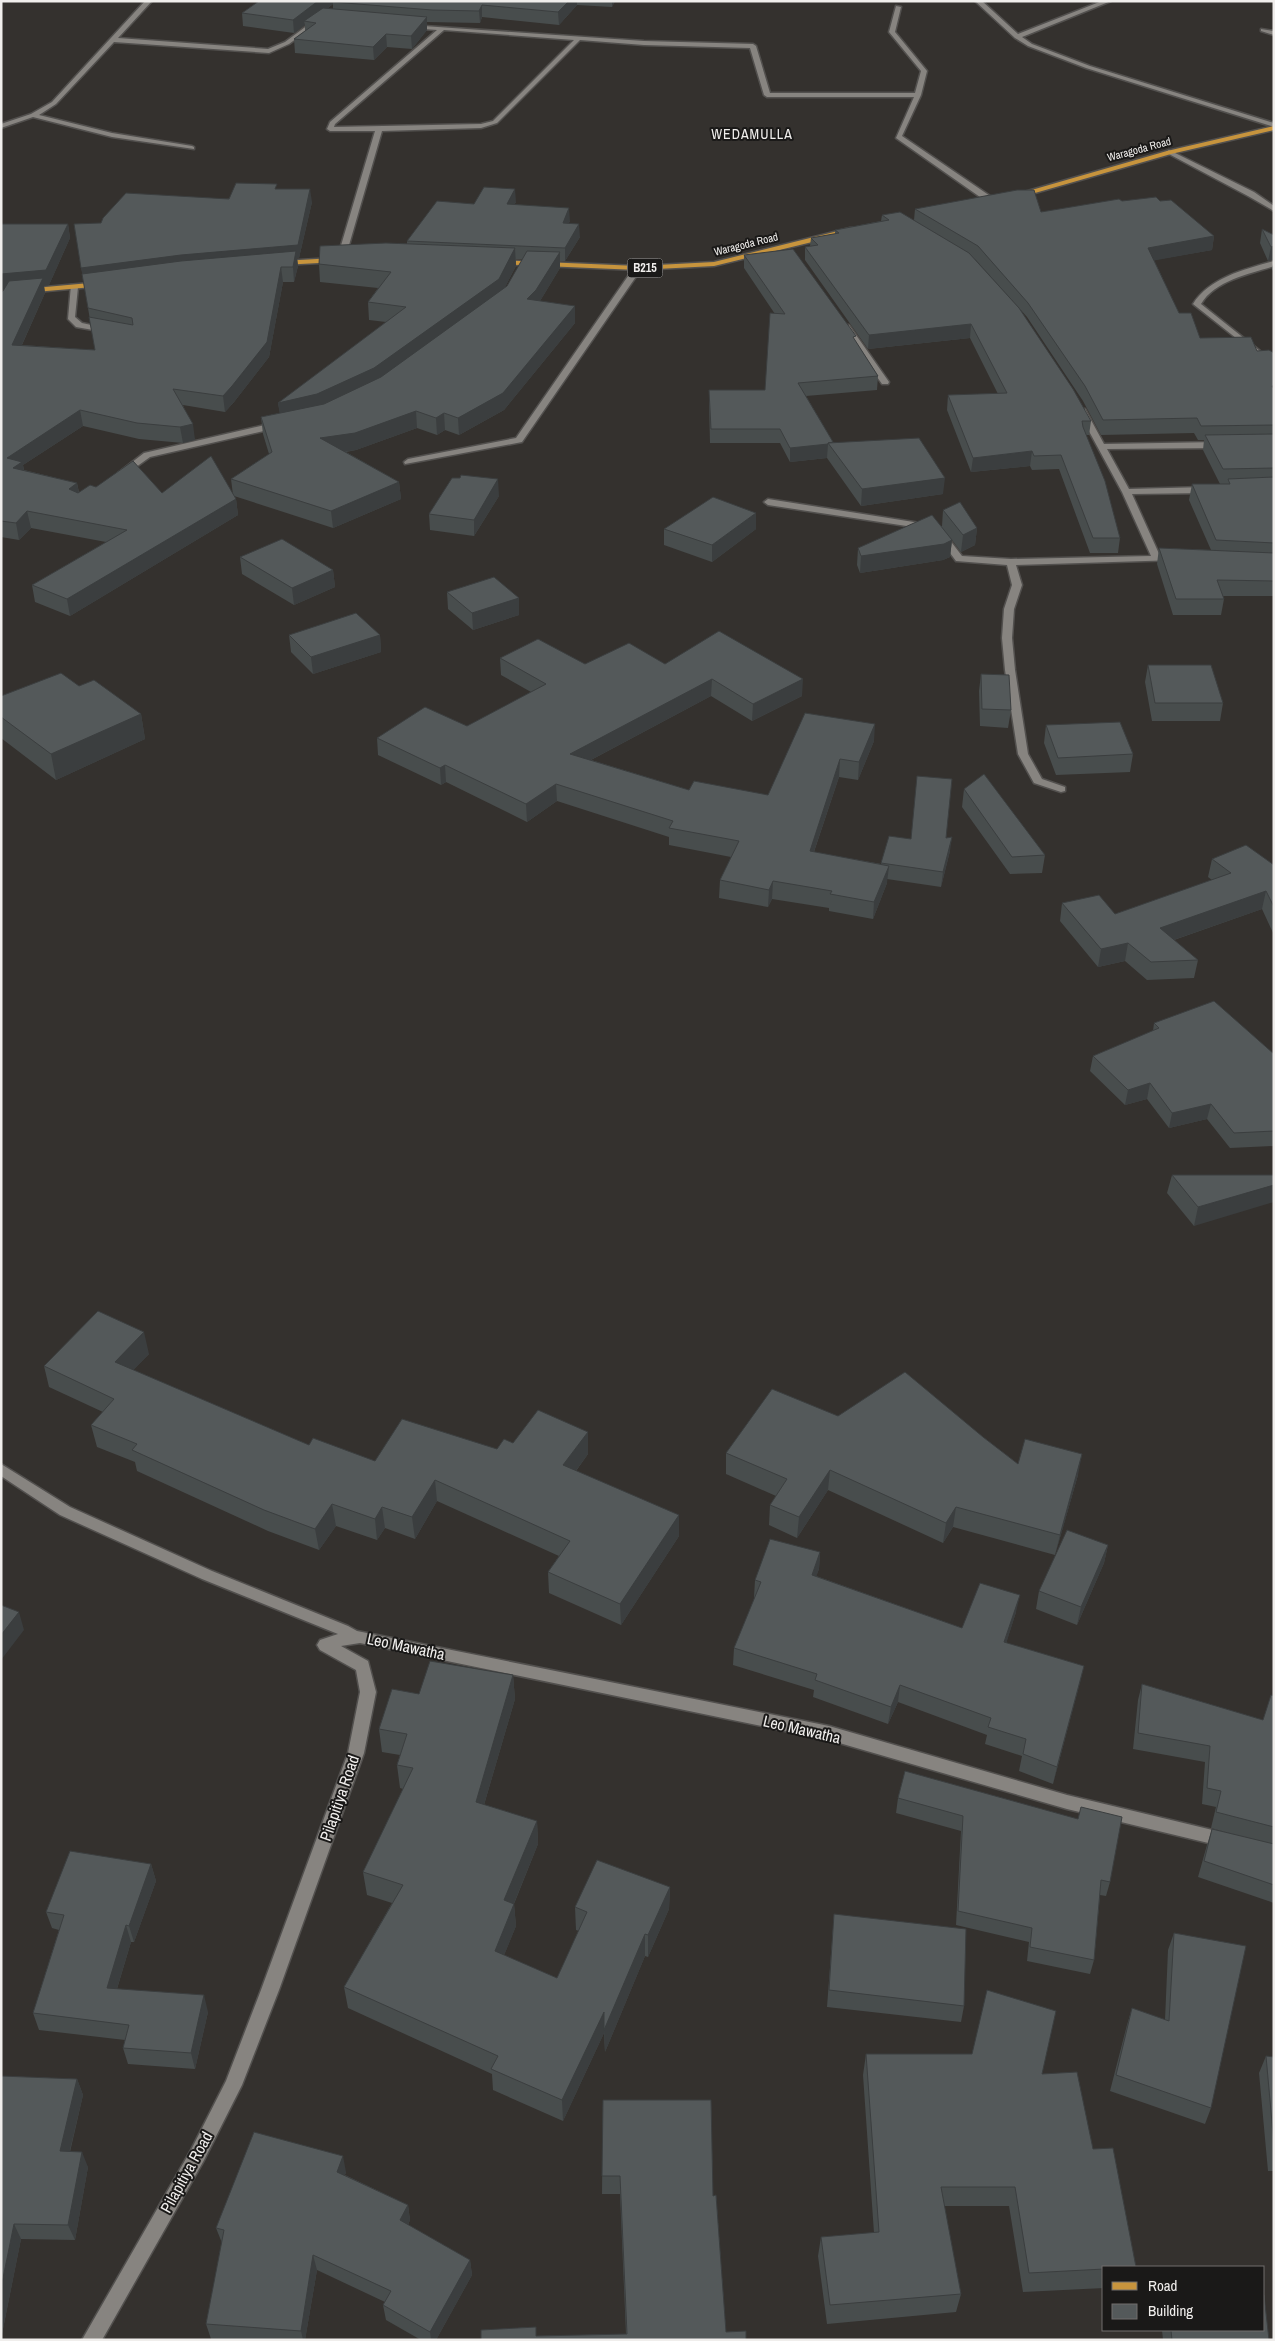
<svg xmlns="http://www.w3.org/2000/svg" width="1275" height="2341" font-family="'Archivo Narrow',sans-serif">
	<rect width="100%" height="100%" fill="#34312e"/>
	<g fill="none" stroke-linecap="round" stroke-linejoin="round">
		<defs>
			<path id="minor" d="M145,1H152L118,38L268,49L285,42L316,19L321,20L289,44L269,53L114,42L56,104L39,115L112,133L192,146L194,147V149L112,137L33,117L1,128V124L31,114L52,102Z
				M975,1H982L1018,34L1102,1H1111L1022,37L1032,44L1090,66L1274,123V127L1086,68L1028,46L1015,38Z
				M896,6L901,7L895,32L927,71L921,95L902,136L996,200V204H990L896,138L914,97H767L764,95L750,48L644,45L580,40L497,123L481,128L382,131L345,259L341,261L337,259L375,131H330L327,129L330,122L437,30L411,28L409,25L644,41L753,44L756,46L770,93H915L921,71L889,32ZM444,30L574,40L493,121L481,124L334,127L335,124Z
				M1261,29L1274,31V35L1261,31Z
				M1169,150L1254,192L1274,206V211L1248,196L1167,153L1166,152Z
				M1274,261V266C1250,274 1215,280 1201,304L1274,362V368L1193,304C1209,278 1245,269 1274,261Z
				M635,266L642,268L522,442L405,464L404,462L408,459L516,438Z
				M71,285L78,287L75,317L82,323L110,329V333L76,327L68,319Z
				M843,325H849L889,382L888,384H882L842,327Z
				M1079,409H1085L1104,444L1219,442L1223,445L1219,448L1107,449L1129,489L1206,487L1210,490L1206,493L1132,494L1160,556L1175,555L1180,558L1178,560L1016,565L1022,585L1014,609L1012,638L1015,670L1028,754L1042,779L1065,787V791L1061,792L1034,783L1018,754L1005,670L1002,638L1004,609L1012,585L1007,565L956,561L933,530L768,505L764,502L768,499L939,526L962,556L1011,559L1151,556L1122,492L1078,411Z
				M278,422L281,423V427L150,457L125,475L118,473L144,453Z
				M1,1464L70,1507L212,1571L348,1626L357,1631L829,1726L1067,1795L1225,1833L1231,1835L1233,1840L1231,1845L1225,1847L1067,1809L829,1740L360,1643L341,1646L368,1661L376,1692L364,1753L279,1990L242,2085L203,2162L102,2340H82L191,2150L226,2081L261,1990L348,1753L360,1692L356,1670L320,1650L317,1645L320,1640L338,1634L202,1579L60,1515L1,1476Z"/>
			<path id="primary" d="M1274,126V130L1171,154L1021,197L1014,195L1167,151Z
				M850,228H853V232L714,266L638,270L499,264L495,262L499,260L638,266L714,262Z
				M334,258L338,260L337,262L282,265L278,263L282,261Z
				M101,282H104V286L1,295V291Z"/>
		</defs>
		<!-- minor casing -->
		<use href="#minor" stroke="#52504e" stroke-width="3"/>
		<!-- primary casing -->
		<use href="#primary" stroke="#52504e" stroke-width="3"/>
		<!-- minor -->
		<use href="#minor" fill="#878480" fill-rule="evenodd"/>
		<!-- primary -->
		<use href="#primary" fill="#c7943d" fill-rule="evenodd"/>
	</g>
	<!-- wall -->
	<path fill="#484d4d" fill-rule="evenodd" d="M259,1H615L612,7L577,5L559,25L482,17L480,23L427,22V30L412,49L387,47L374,60L295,53L294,39L305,31V25L294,33L243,26L242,13ZM333,4V9L328,8Z
		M278,189L312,202L299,258H297L298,266L294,282H283L269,357L234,402L225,412L183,405L195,440L183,443L139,439L83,426L23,465L24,470L77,483L79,492L96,487L162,493L233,495L231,479L269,454L263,434L261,417L280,413L278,403L386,322L369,320L368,302L378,288L320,282L319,264L407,244V241L474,204L516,202L514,205L570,221L568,224L580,237L565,261H560V268L540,301L575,323L504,410L459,435L445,430L437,435L417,428L356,450L346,452L399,482L401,499L333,528L234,496L236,499L238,515L70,616L35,602L32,585L106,542L31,528L19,540L1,537V291H3L68,224L70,238L49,285L44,286L45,293L22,345L95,350L74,224L101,223ZM516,259H523L507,286L504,289L516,266Z
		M1122,201H1160L1214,236L1212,250L1154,260L1179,313L1200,338L1257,351L1274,353V596H1223L1224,599L1221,615H1173L1157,564L1159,548L1211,550L1189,500L1192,484H1220L1203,450L1204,440H1198L1194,433L1101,435L1083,401L1027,317L1020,309L1091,421L1089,435H1086L1120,538L1118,553H1090L1059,469L1032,470L1030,466L971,472L947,410L948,395L998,394L970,338L868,349L805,260V247L810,246L811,238L835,234V230L881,221L882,215L914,220L915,209L1041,212ZM974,258L976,260L1013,301Z
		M1262,229L1274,235V273L1272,269L1274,259L1268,261L1260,243Z
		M744,255L856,342L878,376L877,390L806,396L833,442L943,494L861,506L827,458L790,462L780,443H710L709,404V390H765L775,314L744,268Z
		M499,496L474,536L430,530L429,514Z
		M943,510L977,528L975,545L961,552L952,540L950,557L943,560L860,573L857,565L858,548L942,526Z
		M756,513V529L712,562L664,545V529Z
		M240,557L333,570L335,587L294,605L242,574Z
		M447,592L519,598V615L473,630L448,609Z
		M289,635H380L381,652L313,674L291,652Z
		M500,658L585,664H665L802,696L752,721L711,696L591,760L689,790L768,795L874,741L858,780L839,777L814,852L881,864V863L911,839L946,838L950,851L941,887L887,879V883L873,919L829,911V908L772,899L768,907L719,898L720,880L731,857L669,845V837L557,801L527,822L446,782L441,785L378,755L377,738L467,726L531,692L501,675Z
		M1148,665L1223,703L1220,721H1152L1145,682Z
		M981,674L1011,710L1008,728L980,726L979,691Z
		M79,686L141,714L145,739L56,780L1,738V696Z
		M1046,725L1133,754L1130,772L1056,775L1044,743Z
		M964,789L1045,855L1042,873L1010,874L962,807Z
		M1212,859L1274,865V935L1262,909L1174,940L1198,960L1194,978L1147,980L1125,961L1098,967L1060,921L1062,903L1115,914L1212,880L1208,877Z
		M1154,1023L1274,1054V1146L1230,1148L1207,1119L1169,1128L1147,1099L1125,1105L1090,1071L1093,1056L1153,1031Z
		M1172,1175H1274L1194,1226L1167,1193Z
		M149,1354L133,1370L309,1445L375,1461L497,1449L513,1443L588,1432V1454L576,1471L679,1536L621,1625L549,1593L548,1572L559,1556L437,1501L415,1539L385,1528L377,1540L336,1526L319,1550L268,1531L137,1471L135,1462L97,1447L91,1425L103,1412L49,1387L44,1366Z
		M838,1416L983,1437L1018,1464L1078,1475L1055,1555L953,1527L943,1543L828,1490L797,1538L769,1525L770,1505L776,1496L726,1474V1453Z
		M1108,1545L1104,1563L1077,1625L1036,1609L1039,1591Z
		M820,1552L819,1569L816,1576L962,1628L1016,1612L1006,1643L1084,1666L1053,1784L1019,1771L1022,1756L985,1744L987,1735L898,1702L888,1724L813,1697L814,1690L733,1665L734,1648L755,1598L754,1597L755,1580Z
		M513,1675L515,1699L484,1805L537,1821L538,1844L514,1904L516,1926L504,1955L557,1978L579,1931L576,1930L575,1907L670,1887L669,1909L648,1957L645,1956L605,2052L604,2033L563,2121L493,2090L492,2074L348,2008L344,1987L392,1903L367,1895L363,1872L403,1789L400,1788L397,1765L400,1755L382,1752L379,1729L419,1694Z
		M1142,1684L1263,1720L1274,1696V1903L1198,1877L1207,1845L1212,1829L1236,1835L1211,1828L1216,1807L1202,1804L1205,1762L1133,1749L1138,1700Z
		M905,1771L1110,1882L1106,1896L1100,1895L1094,1960L1090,1974L1027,1961L1029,1942L956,1925L961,1831L896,1813L898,1798Z
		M151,1864L156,1881L134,1942H131L117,1989L208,2012L195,2069L128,2064L123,2048L125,2040L39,2030L33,2013L59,1930L52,1928L46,1912Z
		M834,1914L964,2006L961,2022L827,2007Z
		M1174,1933L1211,2108L1205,2124L1110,2091L1127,2025L1132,2008L1165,2020L1168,1950Z
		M866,2054L1042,2074L1104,2267V2288L1023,2292L1009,2206H944L961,2294L956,2312L827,2324L818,2256L821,2237L874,2233L863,2075Z
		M1266,2056L1274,2057V2171H1268L1259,2073Z
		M1,2076L77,2079L83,2095L70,2152L88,2167L75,2240L21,2239L1,2339Z
		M603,2100H711L713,2196L716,2195L726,2332L746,2331V2340H481V2330L536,2327V2336L626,2334L620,2194H602Z
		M346,2172L345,2175L408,2205L410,2220L408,2225L470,2260L472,2275L436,2340H421L386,2320L383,2305L385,2302L317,2270L305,2340H226L211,2339L206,2324L222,2243L216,2228Z
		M1162,2330H1264L1269,2340H1163Z"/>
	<!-- shaded-wall -->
	<path fill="#3b3e3f" d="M318,1H337L333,2V4L309,22L304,21L305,25L294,33L293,20Z
		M569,1H577V5L559,25L558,12Z
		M612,1H615L612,7Z
		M482,5V17L480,23L479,11Z
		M427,17V30L412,49L411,36Z
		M386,34L387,47L374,60L373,47Z
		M310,189L312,202L299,258H297L298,266L294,282L293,267L294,258L84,282L81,268Z
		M515,189L516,202L507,217V204Z
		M569,208L570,221L563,236V223Z
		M68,224L70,238L49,285L44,286L45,293L15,360L12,345L39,286L1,290V274Z
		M579,224L580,237L565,261V248Z
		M1214,236L1212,250L1146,262L1148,248Z
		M1274,246V259L1268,261L1271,247Z
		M515,248L516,266L500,297L375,386L281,422L278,403Z
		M560,252V268L537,306L527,299Z
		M281,267L283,282L269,357L234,402L225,412L223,396Z
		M575,306V323L504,410L459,435L458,418Z
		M971,324L970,338L868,349L869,335Z
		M80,410L83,426L23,465L25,478L17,484L7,458Z
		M416,411L417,428L356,450L322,455L320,438Z
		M444,413L445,430L437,435L436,418Z
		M193,424L195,440L183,443L180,427Z
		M828,444L827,458L790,462V448Z
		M1032,451L1030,466L971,472L973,458Z
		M945,478L943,494L861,506L862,489Z
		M498,479L499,496L474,536V520Z
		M399,482L401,499L333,528L331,511Z
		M77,483L80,499L69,489Z
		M236,499L238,515L70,616L67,599Z
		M27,511L31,528L19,540L16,523Z
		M756,513V529L712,562V545Z
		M977,528L975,545L961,552L963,535Z
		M952,540L950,557L943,560L860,573L861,556Z
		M333,570L335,587L294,605L292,588Z
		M519,598V615L473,630L472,613Z
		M380,635L381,652L313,674L311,657Z
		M712,679L711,696L570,771V754Z
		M803,679L802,696L752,721L753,704Z
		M141,714L145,739L56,780L51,754Z
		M875,724L874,741L858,780L859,762Z
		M840,759L839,777L808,869L810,851Z
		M445,765L446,782L441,785L440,768Z
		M556,784L557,801L527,822L526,804Z
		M952,837L950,851L941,887L943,872Z
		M889,866L887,883L873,919L874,902Z
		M773,881L772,899L768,907L769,890Z
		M1266,891L1262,909L1156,946L1160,928Z
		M1128,943L1125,961L1098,967L1101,949Z
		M1150,1083L1147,1099L1125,1105L1128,1090Z
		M1211,1104L1207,1119L1169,1128L1172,1113Z
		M1274,1185V1202L1194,1226L1198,1207Z
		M144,1332L149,1354L120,1384L115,1362Z
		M588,1432V1454L564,1487L563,1465Z
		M1082,1454L1078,1475L1055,1555L1060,1535Z
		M830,1470L828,1490L797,1538L799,1517Z
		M435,1480L437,1501L415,1539L412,1517Z
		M332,1504L336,1526L319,1550L315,1529Z
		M382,1507L385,1528L377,1540L375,1519Z
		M956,1507L953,1527L943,1543L946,1523Z
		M679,1515V1536L621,1625L620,1604Z
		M1108,1545L1104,1563L1077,1625L1081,1607Z
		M820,1552L819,1569L811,1592L812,1575Z
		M1020,1595L1016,1612L1001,1660L1004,1642Z
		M19,1612L24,1630L1,1660V1635Z
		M1084,1666L1080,1683L1053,1784L1057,1767Z
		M513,1675L515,1699L478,1825L476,1802Z
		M900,1685L898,1702L888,1724L891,1707Z
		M537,1821L538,1844L506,1923L504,1900Z
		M151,1864L156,1881L134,1942L129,1926Z
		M670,1887L669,1909L648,1957V1935Z
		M514,1904L516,1926L497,1973L495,1951Z
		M126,1925L131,1942L112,2005L107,1988Z
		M645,1934V1956L605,2052L604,2030Z
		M204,1995L208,2012L195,2069L191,2053Z
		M604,2012V2033L563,2121L562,2100Z
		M77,2079L83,2095L66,2167L60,2151Z
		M82,2152L88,2167L75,2240L68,2225Z
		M343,2156L346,2172L340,2187L337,2172Z
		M408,2205L410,2220L403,2235L400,2220Z
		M14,2224L21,2239L1,2339V2288Z
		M313,2255L317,2270L305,2340H303L301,2331Z
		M470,2260L472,2275L436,2340H431L430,2332Z"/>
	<!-- building -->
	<path fill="#54595a" stroke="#3b3e3f" d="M259,1H318L293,20L242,13Z
		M334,1H569L558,12L482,5L479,11L432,10L333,2Z
		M323,8L427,17L411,36L386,34L373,47L294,39L316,23L304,21Z
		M236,183L277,184L275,189H310L298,245L181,255L81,268L74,224L101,223L103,218L126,193L229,199Z
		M484,187L515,189L507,204L569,208L563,223L579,224L565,248L407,241L437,201L474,204Z
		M1017,190H1034L1041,212L1119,199L1122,201L1156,197L1160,201L1171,200L1214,236L1148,248L1179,313H1191L1200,338L1251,337L1257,351L1269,350L1274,353V386H1272L1274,389V425L1201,426L1197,418L1103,420L1085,386L1028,303L978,246L915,209Z
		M900,212L969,253L1019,308L1073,389L1091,421H1082L1083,427L1105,481L1120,538H1093L1061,455L1034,456L1032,451L973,458L948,395L1007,393L971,324L869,335L805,247L818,245L811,238L839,233L835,230L889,220L882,215Z
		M1,224H68L46,270L1,274Z
		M1262,229L1274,235V246L1271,247Z
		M386,243L515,248L499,279L374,368L317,394L278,403L406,307L368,302L391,272L319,264L320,246Z
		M793,249L856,336L853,337L878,376L798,383L833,442L828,443V444L790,448L780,429H711L709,390H765L770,313L785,314L744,255Z
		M296,251L293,267H281L267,342L232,386L223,396L173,389L193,424L180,427L137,423L80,410L7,458L22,462L13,468L77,483L69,489L78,493L90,485L96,487L133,461L162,493L211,456L236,499L67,599L32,585L127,530L27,511L16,523L1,521V291H3L9,281L43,278L12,345L95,350L89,317L133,325L132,318L88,308L82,274L181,261Z
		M527,251L560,252L536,290L527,299L575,306L503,393L458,418L444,413L436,418L416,411L355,433L320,438L399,482L331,511L231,479L272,452L261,417L324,404L381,377L507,286Z
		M1274,434V468L1223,469L1205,435Z
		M919,438L945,478L862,489L828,443Z
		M461,475L498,479L474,520L429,514L452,478H460Z
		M1274,477V543L1216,540L1192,484H1230L1228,479Z
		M713,497L756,513L712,545L664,529Z
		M960,502L977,528L963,535L943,510Z
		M932,515L952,540L944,544L861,556L858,548Z
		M282,539L333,570L292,588L240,557Z
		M1159,548L1274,553V581L1217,580L1224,599H1176Z
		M494,577L519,598L472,613L447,592Z
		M356,613L380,635L311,657L289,635Z
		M719,631L803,679L753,704L712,679L570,754L689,790L694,781L768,795L805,713L875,724L859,762L840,759L810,851L889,866L874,902L830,894L832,891L773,881L769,890L720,880L739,841L669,828L673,821L556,784L526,804L445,765L440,768L377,738L425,707L467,726L546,684L500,658L538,639L585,664L629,643L665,664Z
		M1148,665H1211L1223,703H1155Z
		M61,673L79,686L94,680L141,714L51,754L1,717V696Z
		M981,674L1009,675L1011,710L982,709Z
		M1120,722L1133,754L1058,758L1046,725Z
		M984,774L1045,855L1012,857L964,789Z
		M917,776L952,779L946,838L952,837L943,872L881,863L889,836L911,839Z
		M1246,845L1274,865V907L1266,891L1160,928L1198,960L1151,962L1128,943L1101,949L1062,903L1099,895L1115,914L1231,873L1212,859Z
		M1214,1001L1274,1054V1131L1234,1133L1211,1104L1172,1113L1150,1083L1128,1090L1093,1056L1159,1028L1154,1023Z
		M1172,1175H1274V1185L1198,1207Z
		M98,1311L144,1332L115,1362L309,1445L313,1438L375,1461L402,1419L497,1449L504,1439L513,1443L538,1410L588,1432L563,1465L679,1515L620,1604L548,1572L570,1541L435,1480L412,1517L382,1507L375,1519L332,1504L315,1529L264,1510L132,1450L137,1444L91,1425L114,1399L44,1366Z
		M905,1372L983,1437L1018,1464L1025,1439L1082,1454L1060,1535L956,1507L946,1523L830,1470L799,1517L770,1505L787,1479L726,1453L772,1389L838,1416Z
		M1067,1530L1108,1545L1081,1607L1039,1591Z
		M770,1539L820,1552L812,1575L962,1628L980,1583L1020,1595L1004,1642L1084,1666L1057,1767L1023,1754L1026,1739L988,1727L991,1718L900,1685L891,1707L815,1680L817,1674L734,1648L761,1582L755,1580Z
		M1,1605L19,1612L1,1635Z
		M430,1661L513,1675L476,1802L537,1821L504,1900L514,1904L495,1951L557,1978L587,1912L575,1907L597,1860L670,1887L648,1935L645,1934L604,2030V2012L562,2100L491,2069L498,2056L344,1987L403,1885L363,1872L413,1768L397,1765L407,1734L379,1729L392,1689L419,1694Z
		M1142,1684L1263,1720L1271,1695L1274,1696V1827L1216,1812L1221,1791L1207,1788L1210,1746L1138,1733Z
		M905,1771L1078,1819L1081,1807L1122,1817L1110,1882L1101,1880L1094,1960L1030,1947L1032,1928L958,1911L963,1816L898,1798Z
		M1212,1829L1274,1844V1885L1204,1861Z
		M70,1851L151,1864L129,1926L126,1925L107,1988L204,1995L191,2053L123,2048L129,2025L33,2013L64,1915L46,1912Z
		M834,1914L966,1929L964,2006L829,1990Z
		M1174,1933L1246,1946L1211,2108L1116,2075L1132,2008L1169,2021Z
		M987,1990L1056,2011L1042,2074L1077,2072L1093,2149L1113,2148L1136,2267H1104V2269L1029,2273L1015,2187H941L961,2294L830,2305L821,2237L879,2232L866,2054H972Z
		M1266,2056L1274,2057V2145Z
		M1,2076L77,2079L60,2151L82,2152L68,2225L14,2224L1,2288Z
		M603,2100H711L713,2196L716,2195L726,2332L746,2331V2340H481V2330L536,2327V2336L627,2334L620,2176H602Z
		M254,2132L343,2156L337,2172L408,2205L400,2220L470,2260L430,2332L383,2305L391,2291L313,2255L301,2331L206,2324L224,2230L216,2228Z
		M1264,2295L1269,2340H1172L1171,2330H1264Z"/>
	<g text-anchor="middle" stroke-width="4" stroke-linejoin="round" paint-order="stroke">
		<!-- far-street labels -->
		<g font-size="11" fill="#f0eeec" stroke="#1a1918">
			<text transform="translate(1139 149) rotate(-15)" y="4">Waragoda Road</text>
			<text transform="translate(746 244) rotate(-14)" y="4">Waragoda Road</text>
		</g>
		<!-- shield labels -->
		<rect fill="#1a1918" stroke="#b0aeac" stroke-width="1" x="627.5" y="258.5" width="35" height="19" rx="4"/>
		<g font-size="12" font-weight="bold" fill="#f0eeec">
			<text x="645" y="272">B215</text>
		</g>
		<!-- far-quarter labels -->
		<g font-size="14" letter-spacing="1" fill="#f0eeec" stroke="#1a1918">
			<text x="752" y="139">WEDAMULLA</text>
		</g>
		<!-- near-street labels -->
		<g font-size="16" fill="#f0eeec" stroke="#1a1918">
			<text transform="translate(406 1646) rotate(12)" y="6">Leo Mawatha</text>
			<text transform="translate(802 1729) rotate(13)" y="6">Leo Mawatha</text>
			<text transform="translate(339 1798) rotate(-71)" y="6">Pilapitiya Road</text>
			<text transform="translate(186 2172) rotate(-61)" y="6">Pilapitiya Road</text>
		</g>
	</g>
	<!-- border -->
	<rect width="1275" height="2341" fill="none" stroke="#f0eeec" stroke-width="5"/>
	<!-- legend -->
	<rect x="1102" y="2266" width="162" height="65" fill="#1a1918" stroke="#706e6d"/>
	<rect x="1112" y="2282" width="25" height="8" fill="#c7943d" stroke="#706e6d"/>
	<text x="1148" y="2291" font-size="15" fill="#f0eeec">Road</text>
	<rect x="1112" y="2304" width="25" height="15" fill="#54595a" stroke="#706e6d"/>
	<text x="1148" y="2316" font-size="15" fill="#f0eeec">Building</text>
</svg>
